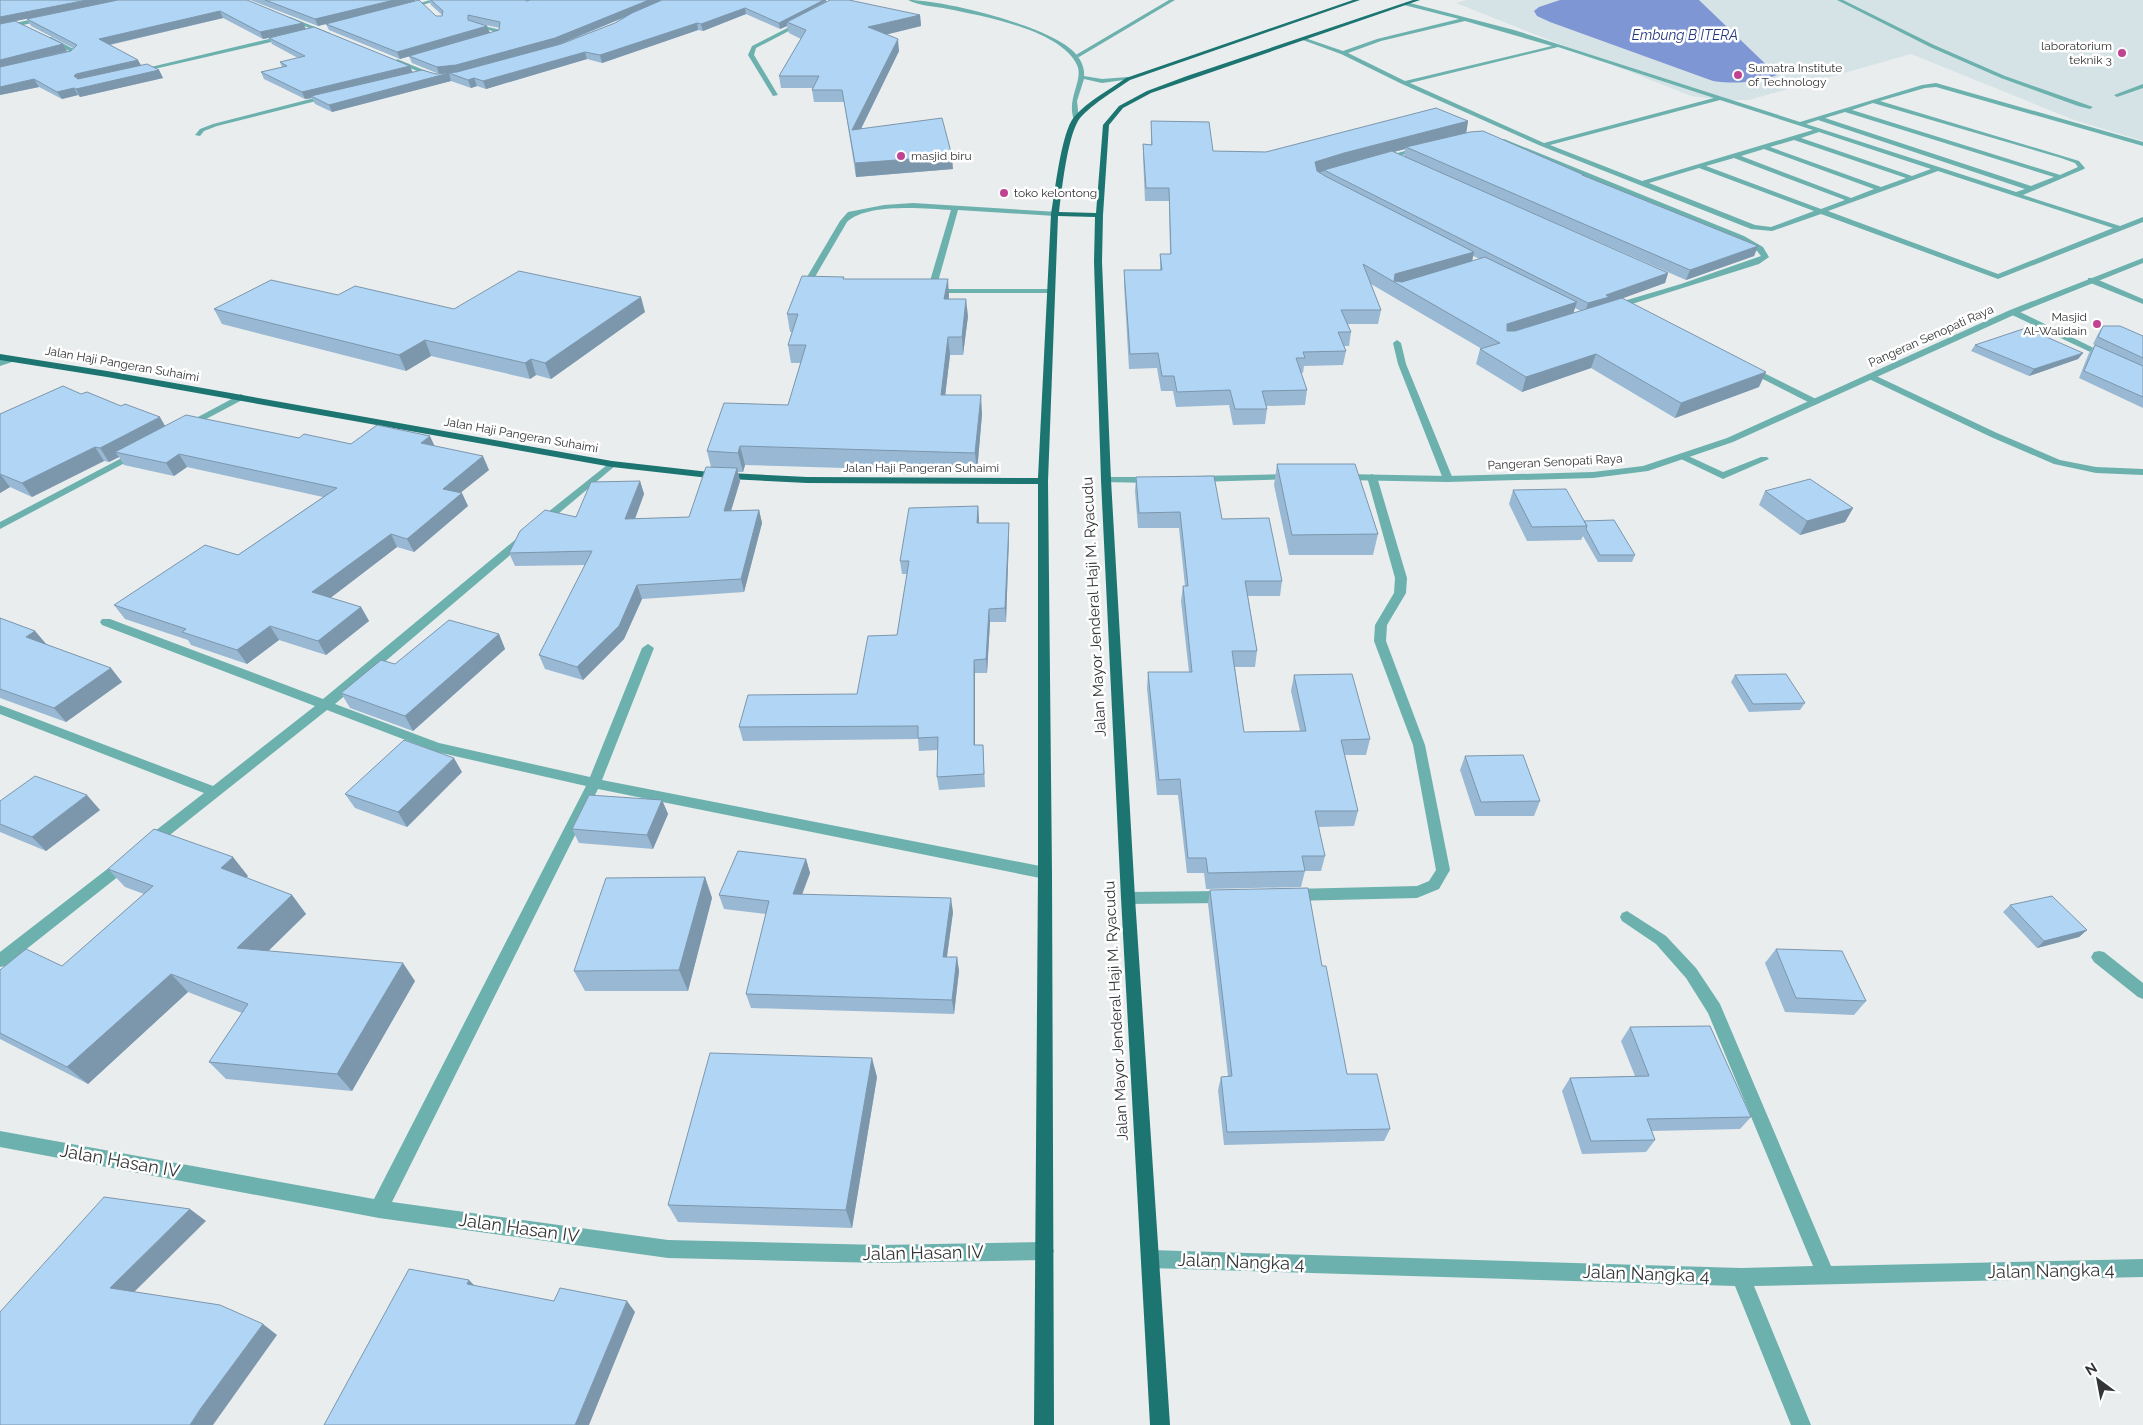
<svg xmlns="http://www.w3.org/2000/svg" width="2143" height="1425" font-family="Raleway,sans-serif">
	<rect width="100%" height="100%" fill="#e9edee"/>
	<!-- built -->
	<path fill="#d6e3e6" d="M1466,0H2143V141L2074,120L1911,54L1749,100H1723L1691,96L1456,3Z"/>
	<!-- water -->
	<path fill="#7f96d4" d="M1560,0H1699L1777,75C1757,83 1734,84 1713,81L1550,22L1537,16L1534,11L1539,7Z"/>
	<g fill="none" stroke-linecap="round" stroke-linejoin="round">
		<!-- service -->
		<path fill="#6cb1ad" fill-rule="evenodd" d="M1169,0H1175L1079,57L1074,56Z
			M1837,0H1843L1934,45L2005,76L2093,107L2090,109L2078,106L2001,78L1930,47Z
			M1406,2L1514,30L1800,122L1922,85L1936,83L2143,142V146L1936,87L1925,88L1880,101L2079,161L2085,168L2084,169L2023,195L2120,226L2143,217V222L1998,279L1821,214L1772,231L1751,229L1541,146L1402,84L1341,54L1300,39L1305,38L1343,51L1377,39L1459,19L1404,5ZM1465,21L1552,46L1405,81L1348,53L1381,41ZM1558,47L1714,98L1544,143L1410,83ZM1720,100L1813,130L1642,181L1550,145ZM1873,103L2061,158L2075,163L2078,167L2060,175L1852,110ZM1845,112L2054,177L2031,186L1825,118ZM1818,120L2025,189L2016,192L1806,124ZM1819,132L1931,169L1912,176L1801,138ZM1794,140L1906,178L1881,187L1770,147ZM1764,149L1874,189L1851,198L1741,156ZM1734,158L1845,200L1821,209L1706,166ZM1699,168L1814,211L1771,227L1755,225L1649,183ZM1938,171L2113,228L1998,274L1828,211Z
			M2143,84V88L2117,97L2114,95Z
			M913,203L1058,212L1059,214L1055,216L958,210L936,289H1050L1054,291L1050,293H928L927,291L951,210C924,208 866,203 847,222L812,282L819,288L818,290H812L804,282L840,221L848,212L884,205Z
			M1872,374L1997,433L2060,460L2096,467L2143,469V475L2096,473L2054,464L1991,437L1869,379L1868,377Z
			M1684,454L1723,472L1761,457H1767L1769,459L1723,479L1681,459L1679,457Z
			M2099,951L2104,952L2143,983V999L2138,997L2094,962L2091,957L2094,952Z"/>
		<!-- minor -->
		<path fill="#6cb1ad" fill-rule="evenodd" d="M430,0H438L407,10L404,8Z
			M908,0C944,0 1049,26 1074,52C1080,58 1085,67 1084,76L1102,79L1128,77L1131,79L1102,83L1084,79L1077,101L1079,119L1074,120C1066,98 1084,80 1077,65C1061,30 983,16 948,9C935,6 919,6 908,0Z
			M44,17L46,20L0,30V26Z
			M286,17H290L330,33L325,34L286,19Z
			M801,21L806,22L756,48L754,55L778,95L773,96L748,55L752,46Z
			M471,23L501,30L502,34L485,39V37L496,32L471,25Z
			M286,35L288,38L137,73L134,71Z
			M47,37H51L79,52L63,57V55L71,52L47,39Z
			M397,59L436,75L437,76L432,77L395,62Z
			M330,94L332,97L217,126L204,131L200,136L195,135L200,129L213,124Z
			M1500,139H1504L1744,236L1763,247L1769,257L1759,264L1616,309H1610V305L1681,284L1761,256L1757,251L1738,240L1500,141Z
			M1422,146L1425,148L1424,149L1383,160L1380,158Z
			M2088,278H2094L2143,299V304L2088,282Z
			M2010,310H2016L2110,356L2103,358L2010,314Z
			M1397,340L1401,343L1406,364L1453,479L1452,481L1448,482L1443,479L1398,364L1393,343Z
			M12,356L16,359L15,361L0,366V360Z
			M1750,366L1818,400L1820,402L1815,405L1812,404L1747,371V367Z
			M241,394L246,397L244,399L191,427H185L183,425Z
			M135,451L140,454L138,456L0,529V522Z
			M612,461L615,462V466L546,524H538L537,522L538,520Z
			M1372,474L1377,477L1407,578L1406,593L1387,625L1386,641L1425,745L1450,870L1439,889L1417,898L1292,901L1287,899L1285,895L1287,891L1292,889L1417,886L1429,881L1436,870L1413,745L1374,641L1375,625L1394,593L1395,578L1367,477Z
			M525,534L530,537L529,539L335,704L439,743L590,777L642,648L648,644L654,648L602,780L1045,867L1050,869L1052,873L1050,877L1045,879L598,789L392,1202L668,1240L882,1245L1045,1242L1051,1245L1054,1251L1051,1257L1045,1260L882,1263L668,1258L379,1218L0,1147V1131L374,1199L586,786L437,752L327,710L156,846L151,847L146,846L144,842L146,838L204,793L0,714V705L213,786L315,706L102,625L100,622L102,619H110L323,699L521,535Z
			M124,858L129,860L131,864L129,868L5,966L0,967V952L119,860Z
			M1224,891L1229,893L1231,897L1229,901L1224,903L1128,904L1123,902L1121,898L1123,894L1128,892Z
			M1627,911L1666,936L1696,968L1720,1004L1831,1266L2143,1259V1277L1754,1286L1811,1425H1791L1735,1286L1150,1268L1144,1265L1141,1259L1144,1253L1150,1250L1741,1268L1813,1266L1708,1013L1686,978L1656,944L1622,921L1620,917L1622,913Z"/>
		<!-- tertiary -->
		<path fill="#6cb1ad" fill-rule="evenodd" d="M2143,258V263L2016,314L1733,442L1648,471L1593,478L1448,482L1343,480L1338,477L1343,474L1448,476L1593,472L1643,466L1727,438L2010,310Z
			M1291,474L1295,475V479L1198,482L1193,479L1198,476Z
			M1106,477H1153L1158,480L1153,483L1102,482L1101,480Z"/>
		<!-- primary -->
		<path fill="#1c7571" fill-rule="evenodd" d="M1353,0H1360L1130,80C1117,89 1086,108 1078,121C1067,140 1062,189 1059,212L1096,213L1103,125L1119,106L1147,91L1187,76L1413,0H1420L1151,93L1123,108L1109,125L1103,215L1102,262L1111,480L1135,898L1170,1425H1150L1121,898L1101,480L1094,262L1095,217L1058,216L1048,481L1052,873L1054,1425H1034L1038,873V484L807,483L709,478L612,467L107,377L0,360V354L107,371L612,461L709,472L807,477L1038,478L1051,214C1055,192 1061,133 1074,117C1088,101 1109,90 1126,78Z"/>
	</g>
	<!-- wall -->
	<path fill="#98b8d3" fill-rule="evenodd" d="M0,0H247L306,29L413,72L436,74H439L412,63L409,56L400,59L329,30L326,24L318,26L250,0H415V1L436,16H442V15L431,5L429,0H826V1L920,15L921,26L886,34L899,51L861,129L953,169L856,177L844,102H814L812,90L813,88H781L779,76L801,39L789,33L787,26L780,29L746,14L703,31L698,30L602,63L587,59L486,89L477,86L471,88L451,81L332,112L315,104L312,98L305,99L264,79L261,72L282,67L280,62L298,58L272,44L269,38L263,39L223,18L110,45L141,66L159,70L163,78L80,97L78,95L62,99L39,87L0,95ZM625,17L615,23L566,42ZM29,18L27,19L31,26L73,48L71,51H67L63,44L15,21ZM481,24L500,28L499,30L490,33L487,26Z
		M1151,121L1213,151L1266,152L1468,121L1466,133L1583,176L1758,246L1754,256L1686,280L1448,176L1668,273L1665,283L1622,298L1759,387L1675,418L1591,368L1522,392L1476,364L1480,349H1482L1371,284L1381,310L1378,324H1348L1351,332L1349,346H1344L1346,351L1343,365L1304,366L1303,373H1301L1307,390L1305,405L1266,406L1267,409L1265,424L1233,425L1229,405L1176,407L1173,391H1161L1157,368L1129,369L1124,284V270H1160V254H1170L1169,201H1145L1143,157V144L1151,145ZM1405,149L1404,156L1394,152ZM1473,256L1480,259L1472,261ZM1575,308L1581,311L1573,313Z
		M844,279L949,296V299L968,316L963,355H950L945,395L982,414L977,472L745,465L743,472H738L740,481L731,511L759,510L762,523L744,592L642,599L624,639L583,680L545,669L539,655L585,565L515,566L509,553L640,481L644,494L635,519L689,517L711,467L707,451L788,405L801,363H791L788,345L792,332H790L787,314Z
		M338,295L454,309L645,312L551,379L536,375L530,379L431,356L406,371L222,324L214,309Z
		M2103,326L2143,336V408L2079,378L2089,353L2095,345L2104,350L2093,344L2098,334Z
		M1975,345L2083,353L2078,359L2029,376L1971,351Z
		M81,394L165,426L299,438L351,444L434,446L489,470L461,492L468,506L414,552L397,547L330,598L361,607L369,621L326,655L279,640L247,664L191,645L188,640L125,619L114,605L238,555L323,497L187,467L174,476L124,465L119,457L109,462L104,461L32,497L10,487L0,493V414Z
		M1277,464L1378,534L1373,555H1289L1274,485Z
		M1136,477L1222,519L1282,581L1280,596H1248L1257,651L1255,667H1235L1244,732L1300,731L1291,691L1294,675L1370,739L1366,755H1345L1358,811L1354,826L1318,827L1325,856L1321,871H1305L1301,887L1206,889L1204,873H1187L1178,795H1157L1147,688L1148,672H1189L1181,601L1183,586H1185L1179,528H1138L1135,491Z
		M1513,490L1584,521L1635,555L1632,562H1598L1583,536L1581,540L1527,541L1509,504Z
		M1765,491L1853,508L1845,522L1800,535L1759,505Z
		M978,506L979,523H1009V536L1006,622H990L987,673H975V745H983L985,787L939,790L937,777L938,750L919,751L918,739L743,741L739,727L857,694L897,635L907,574H902L900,561Z
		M0,618L35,631L46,644L122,682L66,722L0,698Z
		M499,634L505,649L413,731L350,708L341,693L395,664Z
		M1735,675L1805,703L1800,710L1749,712L1731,682Z
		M1465,756L1540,801L1534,816H1475L1460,770Z
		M462,772L407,827L355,808L345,794Z
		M662,800L668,814L653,849L579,843L572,829Z
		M0,801L100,810L46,851L0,832Z
		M806,859L810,873L802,894L953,912L947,957H957L959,971L954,1014L751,1008L746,994L766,914L724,909L719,895Z
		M108,869L248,876L246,878L292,895L306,914L268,951L415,981L352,1091L226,1079L209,1062L242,1013L188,992L88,1084L0,1039V970L62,966L144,894L125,887Z
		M705,877L712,898L688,991H585L574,971Z
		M1210,890L1347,1074L1390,1129L1384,1141L1224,1145L1218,1090L1221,1077L1228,1076L1208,904Z
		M2010,905L2087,930L2079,937L2037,948L2003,912Z
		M1776,949L1866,1001L1854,1015L1785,1012L1765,963Z
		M1630,1027L1751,1117L1740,1129L1652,1131L1655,1140L1646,1152L1582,1154L1562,1091L1570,1078L1635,1076L1621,1041Z
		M877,1077L852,1228L678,1222L668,1205Z"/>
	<!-- shaded-wall -->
	<path fill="#7c96ac" d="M87,0H124L0,24V17Z
		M394,0H415V2L318,26L315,19Z
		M649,0H666L557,45L459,72L439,74L437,67Z
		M818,0H826V1L787,22V26L780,29L779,23Z
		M745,8L746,14L703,31L701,24Z
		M220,11L223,18L103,46L99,39Z
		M920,15L921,26L869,39L868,27Z
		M303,23L306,29L263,39L260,32Z
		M697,23L698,30L602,63L600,55Z
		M487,26L490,33L400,59L397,52Z
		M898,39L899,51L854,143L852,130Z
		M63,44L67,51L0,68V60Z
		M585,52L587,59L486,89L483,81Z
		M138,60L142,67L78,83L74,76L76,74Z
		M410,66L413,73L311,96L312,98L305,99L302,92Z
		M159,70L163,78L80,97L76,89Z
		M449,73L451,81L332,112L329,105Z
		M474,78L477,86L471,88L468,80Z
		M34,79L39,87L0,95V87Z
		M74,88L78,95L62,99L57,92Z
		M1468,121L1466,134L1406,147L1405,149L1324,170V171L1313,175L1315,162L1344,153Z
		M952,156L953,169L856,177L855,163Z
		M1758,246L1754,256L1686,280L1690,270Z
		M1474,252L1471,266L1401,286L1394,281L1395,274Z
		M1668,273L1665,283L1607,304L1585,313L1588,303L1606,295Z
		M948,279L949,296L945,316L944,299Z
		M641,297L645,312L551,379L545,363Z
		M966,299L968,316L963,355L962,337Z
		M1577,302L1572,317L1503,338L1507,324Z
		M948,337L950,355L943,414L941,395Z
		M425,340L431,356L406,371L399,355Z
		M2083,353L2078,359L2029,376L2034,369Z
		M1596,354L1591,368L1522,392L1526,377Z
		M531,359L536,375L530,379L525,363Z
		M1766,372L1759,387L1675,418L1681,403Z
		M981,395L982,414L977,472L975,453Z
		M160,417L168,431L115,452L119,457L109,462L100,448Z
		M430,436L436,449L421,443Z
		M740,446L745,465L743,472L738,453Z
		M95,447L104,461L32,497L22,483Z
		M179,454L187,467L174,476L166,463Z
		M483,456L489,470L449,502L443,489Z
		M737,468L740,481L727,524L724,511Z
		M0,474L10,487L0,493Z
		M640,481L644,494L630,532L625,519Z
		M462,493L468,506L414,552L407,539Z
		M978,506L979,519L978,536L977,523Z
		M1853,508L1845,522L1800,535L1807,521Z
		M759,510L762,523L744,592L741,579Z
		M1009,523V536L1006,622L1005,608Z
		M391,534L397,547L320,606L312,592Z
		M637,585L642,599L624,639L583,680L577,667Z
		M361,607L369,621L326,655L318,641Z
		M989,609L990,622L987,673L986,659Z
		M270,626L279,640L247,664L237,650Z
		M35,631L47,645L26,637Z
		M499,634L505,649L413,731L405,716Z
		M974,660L975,673V758L974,745Z
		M111,668L122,682L66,722L54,708Z
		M454,758L462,772L407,827L398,812Z
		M87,795L100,810L46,851L32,837Z
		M662,800L668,814L653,849L647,835Z
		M233,857L248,876L237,887L221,868Z
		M806,859L810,873L797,908L793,894Z
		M705,877L712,898L688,991L679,970Z
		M292,895L306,914L253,966L237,948Z
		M951,898L953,912L945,970L943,957Z
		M2087,930L2079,937L2037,948L2044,941Z
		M957,957L959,971L954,1014L952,1000Z
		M403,963L415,981L352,1091L337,1074Z
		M171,974L188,992L88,1084L67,1067Z
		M872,1058L877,1077L852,1228L846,1210Z
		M190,1209L206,1221L127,1299L110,1288Z
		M469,1280L480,1291L467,1284Z
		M627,1301L635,1312L589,1425H575Z
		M263,1324L277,1335L213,1425H190L201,1408Z"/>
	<!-- building -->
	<path fill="#b1d6f5" stroke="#7c96ac" d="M0,0H87L0,17Z
		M118,0H247L303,23L260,32L220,11L99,39L138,60L76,74L74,76L78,79L147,64L159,70L76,89L74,88L57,92L34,79L0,87V67L71,51L77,45L27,19Z
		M265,0H394L315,19Z
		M419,0L436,16H442L443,11L431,0H525L527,1L530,0H649L555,38L456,65L437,67L409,56L499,30L500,22L468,15V20L487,26L397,52L326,24Z
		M662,0H824L779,23L745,8L701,24L697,23L600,55L585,52L483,81L474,78L468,80L449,73L329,105L311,96L422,70L436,74L457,72L561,44L615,23L632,13Z
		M830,0H849L920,15L868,27L898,39L852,130L942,118L952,156L855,163L842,90H812L819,76H779L806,30L787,22Z
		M15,21L63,44L0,60V24Z
		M314,27L410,66L302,92L261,72L287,66L280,62L305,56L269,38Z
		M1436,108L1468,121L1344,153L1315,162L1317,171L1325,176L1474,252L1395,274L1394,281L1402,282L1485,257L1577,302L1507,324V331H1515L1622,298L1766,372L1681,403L1596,354L1526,377L1480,349L1500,343L1363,264L1381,310H1341L1351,332H1338L1346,351L1303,352L1305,358H1296L1307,390L1262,391L1267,409H1235L1230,390L1177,392L1174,376H1162L1158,353L1130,354L1124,270H1162L1160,254H1171L1169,188H1146L1143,144L1152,145L1151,121L1209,122L1213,151L1266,152Z
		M1483,131L1584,175H1582L1758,246L1690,270L1406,147L1470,132Z
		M1392,151L1668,273L1606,295L1609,297L1588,303L1324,170Z
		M519,271L641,297L545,363L531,359L525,363L425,340L399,355L214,309L271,280L338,295L355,286L454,309Z
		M802,276L844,277L843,279H948L944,299H966L962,337H948L941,395H981L975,453L740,446L738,453L707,451L724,403L788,405L806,345H788L798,314H787Z
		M2103,326H2120L2143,336V358L2098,337Z
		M2026,328L2083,353L2034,369L1975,345Z
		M2095,345L2143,366V397L2084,371Z
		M63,386L81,394L87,392L121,406L125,404L160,417L100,448L95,447L22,483L0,474V414Z
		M186,415L299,438L304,434L351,444L377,425L430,436L421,443L483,456L443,489L462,493L407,539L391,534L312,592L361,607L318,641L270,626L237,650L182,632L186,629L114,605L205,545L238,555L337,488L179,454L166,463L115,452Z
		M1277,464H1355L1378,534L1292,535Z
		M706,467L737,468L724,511L759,510L741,579L637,585L619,626L577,667L539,655L592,551L509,553L520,531L545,510L576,517L591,482L640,481L625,519L689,517Z
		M1214,476L1222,519L1269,518L1282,581H1245L1257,651H1232L1244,732L1306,731L1294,675L1352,674L1370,739L1341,740L1358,811H1315L1325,856H1302L1305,871L1208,873L1206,858H1188L1180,779L1159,780L1148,672H1192L1183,586H1188L1180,512L1139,513L1136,477Z
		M1810,479L1853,508L1807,521L1765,491Z
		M1566,489L1587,526L1532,527L1513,490Z
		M978,506L977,523H1009L1005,608L989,609L986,659L974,660V745H983L984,774L937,777L938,737L918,738V726L739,727L748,695L857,694L868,636L897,635L909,561H900L909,508Z
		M1614,520L1635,555H1600L1586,529L1587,526L1584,521Z
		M0,618L35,631L26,637L111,668L54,708L0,689Z
		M449,620L499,634L405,716L341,693L381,660L395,664Z
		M1786,674L1805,703L1753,704L1735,675Z
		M404,740L454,758L398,812L345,794Z
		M1523,755L1540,801L1481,802L1465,756Z
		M35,776L87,795L32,837L0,824V801Z
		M589,795L662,800L647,835L572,829Z
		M154,829L233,857L221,868L292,895L237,948L403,963L337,1074L209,1062L248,1004L171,974L67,1067L0,1033V970L26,949L62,966L153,886L108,869Z
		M738,851L806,859L793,894L951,898L943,957H957L952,1000L746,994L769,901L719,895Z
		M705,877L679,970L574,971L606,878Z
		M1308,888L1322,966H1326L1347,1074H1377L1390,1129L1227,1132L1221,1077L1232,1076L1210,890Z
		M2052,896L2087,930L2044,941L2010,905Z
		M1776,949L1842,951L1866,1001L1796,998Z
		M1710,1026L1751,1117L1647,1119L1655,1140L1591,1141L1570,1078L1649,1076L1630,1027Z
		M710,1053L872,1058L846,1210L668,1205Z
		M104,1197L190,1209L110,1288L220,1305L263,1324L201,1408L190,1425H0V1312Z
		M409,1269L469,1280L467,1284L554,1301L560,1288L627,1301L575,1425H324Z"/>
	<!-- markers -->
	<g fill="#c04290" stroke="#fff" stroke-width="2">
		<circle cx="2122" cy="53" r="5"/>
		<circle cx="1738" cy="75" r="5"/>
		<circle cx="901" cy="156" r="5"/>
		<circle cx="1004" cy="193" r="5"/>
		<circle cx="2097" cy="324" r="5"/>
	</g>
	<g text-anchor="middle" stroke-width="5" stroke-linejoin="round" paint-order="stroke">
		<!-- far-poi labels -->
		<g font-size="12" fill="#343536" stroke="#fff" text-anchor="start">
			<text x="2112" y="50" text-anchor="end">laboratorium<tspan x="2112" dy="14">teknik 3</tspan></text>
			<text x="1748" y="72">Sumatra Institute<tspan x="1748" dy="14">of Technology</tspan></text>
			<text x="911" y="160">masjid biru</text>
			<text x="1014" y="197">toko kelontong</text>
			<text x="2087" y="321" text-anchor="end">Masjid<tspan x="2087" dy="14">Al-Walidain</tspan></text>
		</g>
		<!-- far-street labels -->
		<g font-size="12" fill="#343536" stroke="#fff">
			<text transform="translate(1931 336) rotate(-24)" y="4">Pangeran Senopati Raya</text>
			<text transform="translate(122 364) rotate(10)" y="4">Jalan Haji Pangeran Suhaimi</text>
			<text transform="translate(521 435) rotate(10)" y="4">Jalan Haji Pangeran Suhaimi</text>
			<text transform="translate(1555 462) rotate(-3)" y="4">Pangeran Senopati Raya</text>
			<text x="921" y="472">Jalan Haji Pangeran Suhaimi</text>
		</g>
		<!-- far-water labels -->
		<g font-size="14" font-style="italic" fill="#23357f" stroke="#fff">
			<text x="1685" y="40">Embung B ITERA</text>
		</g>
		<!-- street labels -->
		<g font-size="15" fill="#343536" stroke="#fff">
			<text transform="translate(1094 607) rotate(-93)" y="5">Jalan Mayor Jenderal Haji M. Ryacudu</text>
			<text transform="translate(1116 1011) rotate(-93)" y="5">Jalan Mayor Jenderal Haji M. Ryacudu</text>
		</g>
		<!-- near-street labels -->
		<g font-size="18" fill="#343536" stroke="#fff">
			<text transform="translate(120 1161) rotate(10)" y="6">Jalan Hasan IV</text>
			<text transform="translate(519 1228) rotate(8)" y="6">Jalan Hasan IV</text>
			<text transform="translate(923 1253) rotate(-1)" y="6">Jalan Hasan IV</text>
			<text transform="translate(1241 1262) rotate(2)" y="6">Jalan Nangka 4</text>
			<text transform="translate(2051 1271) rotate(-1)" y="6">Jalan Nangka 4</text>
			<text transform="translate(1646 1274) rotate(2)" y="6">Jalan Nangka 4</text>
		</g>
	</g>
	<!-- north arrow -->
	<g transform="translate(2098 1380) rotate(328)" stroke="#ffffff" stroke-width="4" paint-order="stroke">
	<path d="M0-4L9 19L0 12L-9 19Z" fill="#343536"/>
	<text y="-8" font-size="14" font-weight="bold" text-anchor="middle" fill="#343536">N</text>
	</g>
</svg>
